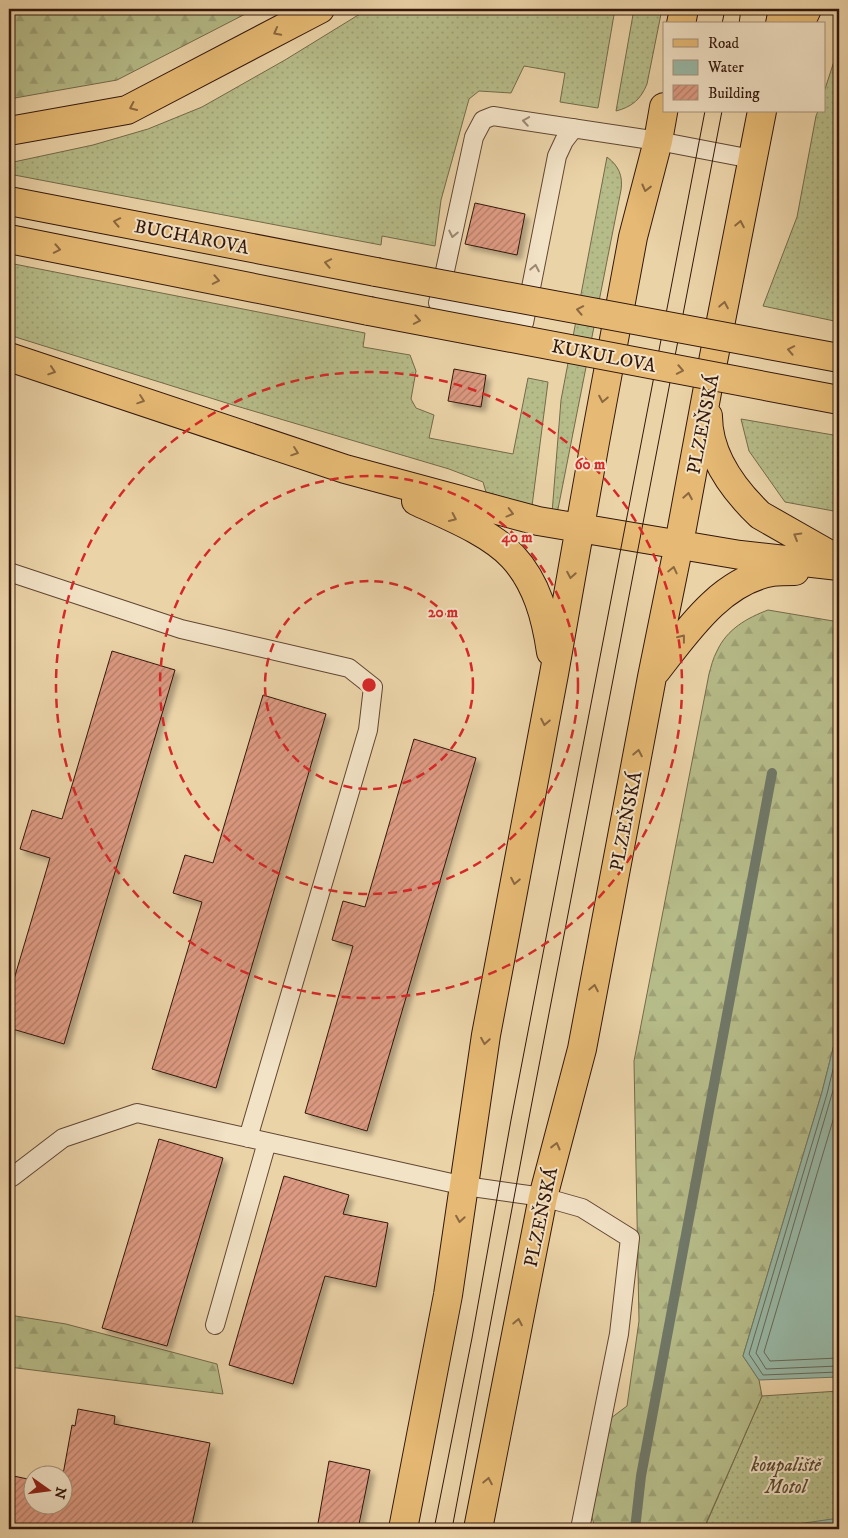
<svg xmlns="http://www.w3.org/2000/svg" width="848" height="1538" font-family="'IM FELL DW Pica',serif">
	<defs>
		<pattern id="grass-dots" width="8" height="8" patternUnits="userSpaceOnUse" patternTransform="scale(1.25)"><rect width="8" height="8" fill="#b6bc89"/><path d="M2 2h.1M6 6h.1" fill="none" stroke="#9da175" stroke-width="1.8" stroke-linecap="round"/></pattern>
		<pattern id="forest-firs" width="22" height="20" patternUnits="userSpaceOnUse" patternTransform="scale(1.25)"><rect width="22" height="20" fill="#b6bc89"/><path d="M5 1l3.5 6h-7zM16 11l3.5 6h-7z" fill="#9da175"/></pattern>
		<pattern id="building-hatch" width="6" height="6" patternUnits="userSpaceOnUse" patternTransform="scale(1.25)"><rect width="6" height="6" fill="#dd9a82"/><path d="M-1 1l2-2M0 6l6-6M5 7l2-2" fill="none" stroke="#b47d69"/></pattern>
		<filter id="shadow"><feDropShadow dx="4.5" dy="4.5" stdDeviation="2.5" flood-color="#0004"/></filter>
	</defs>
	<rect width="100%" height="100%" fill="#ebd3a8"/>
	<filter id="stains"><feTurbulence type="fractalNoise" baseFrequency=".004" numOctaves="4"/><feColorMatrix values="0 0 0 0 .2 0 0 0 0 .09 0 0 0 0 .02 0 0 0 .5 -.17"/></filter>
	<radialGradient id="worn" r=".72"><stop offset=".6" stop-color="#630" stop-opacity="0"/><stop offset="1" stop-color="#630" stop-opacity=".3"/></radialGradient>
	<!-- grass -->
	<path fill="url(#grass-dots)" stroke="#746a4a" d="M368,9H615L598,108L560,102L565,73L524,66L511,93L479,91L469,99L441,200L435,246L382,236L381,245L9,174V163L93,145L148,129L202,107L285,60Z
		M634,9H662L647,84C641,99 632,107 616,111Z
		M839,46V322L763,306L797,217L816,116L818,111H824V92Z
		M607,157C619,166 623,176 621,190L558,509L557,511L552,513L561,400Z
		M9,263L365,333L363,347L410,355L416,371L411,399L416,408L434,415L429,438L513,454L528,378L548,382L532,506L486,492L483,482L449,469L233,405L9,335Z
		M741,419L839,436V512L785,502L749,451Z
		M839,1391V1529H704L762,1396Z"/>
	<!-- forest -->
	<path fill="url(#forest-firs)" stroke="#746a4a" d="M9,9H255L117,80L9,99Z
		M768,610L839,622V1025L822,1092L743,1356L759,1380L762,1396L704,1528L703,1529H595L590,1509L602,1445L611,1418L627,1406L639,1321L634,1061L709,674C711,667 713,658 717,651C727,629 747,618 768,610Z
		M9,1315L66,1324L217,1364L223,1394L9,1367Z"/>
	<!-- water -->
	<path fill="#98b8a6" stroke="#707868" d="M839,1025V1377L759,1380L743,1356L822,1092Z
		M839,1518V1529H769L777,1527Z"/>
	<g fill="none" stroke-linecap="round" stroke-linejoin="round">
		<!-- shore -->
		<path stroke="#666858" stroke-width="1" d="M839,1045L827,1094L749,1354L763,1375L839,1372
			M839,1070L756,1353L766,1369L839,1366
			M839,1100L764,1352L770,1361L839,1358"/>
		<!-- stream -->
		<path stroke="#707868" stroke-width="10" d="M635,1529L641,1476L772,773"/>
	</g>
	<!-- building -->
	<path fill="url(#building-hatch)" stroke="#33170b" filter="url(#shadow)" d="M475,203L525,214L517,255L465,244Z
		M454,369L486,375L481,407L448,401Z
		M112,651L175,670L64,1044L9,1028V996L50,858L20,849L32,810L62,819Z
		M263,695L326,714L216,1088L152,1069L202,902L173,893L185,855L213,863Z
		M414,739L476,758L367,1131L305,1113L353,946L332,940L343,901L365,907Z
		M159,1139L223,1158L167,1346L102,1328Z
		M284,1176L349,1195L343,1214L388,1223L376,1287L325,1276L293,1384L229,1365Z
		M78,1409L115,1416L114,1424L210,1443L191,1529H9V1475L32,1480V1506H62V1480L72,1425L75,1426Z
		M329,1461L370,1470L358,1529H317Z"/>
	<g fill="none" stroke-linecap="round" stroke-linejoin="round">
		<defs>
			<path id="lane" d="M574,128L564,141L557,156L524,323L438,303L474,137L483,120L493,116L658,141L752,159
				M9,572L181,629L349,668L373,687L368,730L248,1138
				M9,1176L12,1177L63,1138L137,1113L465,1186L543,1197L582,1208L630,1238L619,1334L580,1529
				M215,1325L267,1142"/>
			<path id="primary" d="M681,24L684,9
				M780,24L783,9
				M800,24L807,9
				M9,131L127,110L320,9
				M9,201L376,272
				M9,239L369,311
				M9,357L345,469L538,521L740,555L839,566
				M708,416C708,455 734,490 760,515L839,560
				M416,501C446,515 490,532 513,557C537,583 546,618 551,652
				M656,671C686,633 720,581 772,572C779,571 788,571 795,571
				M403,1529L448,1295L486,1035L554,674L595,442L633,237L658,141L664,107
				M478,1529L543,1197L582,1049L652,677L679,544L708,387L762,111"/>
		</defs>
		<!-- lane casing -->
		<use href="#lane" stroke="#614632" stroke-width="20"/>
		<!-- primary casing -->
		<use href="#primary" stroke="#33170b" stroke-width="30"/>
		<!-- lane -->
		<use href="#lane" stroke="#f2e2c6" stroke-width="18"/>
		<!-- primary -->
		<use href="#primary" stroke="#e6ba74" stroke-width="28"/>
		<!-- tram -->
		<path stroke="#33170b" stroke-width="1" d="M722,24L725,9
			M739,24L741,9
			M434,1529L472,1338L511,1120L705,111
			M452,1529L528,1123L722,111"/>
		<defs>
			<path id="primary-bridge" d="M376,272L839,358
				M369,311L839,400"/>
		</defs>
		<!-- primary-bridge casing -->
		<use href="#primary-bridge" stroke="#33170b" stroke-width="30" stroke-linecap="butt"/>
		<!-- primary-bridge -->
		<use href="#primary-bridge" stroke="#e6ba74" stroke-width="28"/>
	</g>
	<!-- one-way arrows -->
	<defs><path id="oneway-chevron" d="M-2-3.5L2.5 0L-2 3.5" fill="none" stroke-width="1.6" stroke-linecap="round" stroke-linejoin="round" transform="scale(1.25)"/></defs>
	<g stroke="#8c6840">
		<use href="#oneway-chevron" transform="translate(277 32) rotate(152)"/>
		<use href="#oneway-chevron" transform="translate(133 107) rotate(155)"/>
		<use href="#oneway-chevron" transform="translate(646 188) rotate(104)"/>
		<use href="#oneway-chevron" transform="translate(117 222) rotate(-169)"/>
		<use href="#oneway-chevron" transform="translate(740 224) rotate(-79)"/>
		<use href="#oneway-chevron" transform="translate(57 249) rotate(11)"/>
		<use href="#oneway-chevron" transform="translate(328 263) rotate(-169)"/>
		<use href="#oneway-chevron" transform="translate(216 280) rotate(11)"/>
		<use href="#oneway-chevron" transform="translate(724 305) rotate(-79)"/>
		<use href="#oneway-chevron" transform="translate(580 310) rotate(-169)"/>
		<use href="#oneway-chevron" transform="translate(417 320) rotate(11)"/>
		<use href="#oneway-chevron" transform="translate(791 350) rotate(-169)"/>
		<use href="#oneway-chevron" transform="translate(680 370) rotate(11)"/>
		<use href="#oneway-chevron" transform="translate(52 371) rotate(18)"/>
		<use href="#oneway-chevron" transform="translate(603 399) rotate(101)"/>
		<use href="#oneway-chevron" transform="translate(141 400) rotate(19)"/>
		<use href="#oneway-chevron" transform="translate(295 452) rotate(19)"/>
		<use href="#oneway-chevron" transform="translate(688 496) rotate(-80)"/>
		<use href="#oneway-chevron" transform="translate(510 513) rotate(15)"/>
		<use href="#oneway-chevron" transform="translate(453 518) rotate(25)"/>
		<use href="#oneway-chevron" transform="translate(797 536) rotate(-150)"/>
		<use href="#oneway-chevron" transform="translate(673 570) rotate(-77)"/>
		<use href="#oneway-chevron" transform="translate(571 575) rotate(100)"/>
		<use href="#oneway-chevron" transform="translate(682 638) rotate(-52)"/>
		<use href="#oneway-chevron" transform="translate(545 722) rotate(101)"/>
		<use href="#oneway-chevron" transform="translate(638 753) rotate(-79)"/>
		<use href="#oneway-chevron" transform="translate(515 881) rotate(101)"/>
		<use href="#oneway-chevron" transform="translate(594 988) rotate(-79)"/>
		<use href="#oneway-chevron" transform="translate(485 1041) rotate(99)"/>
		<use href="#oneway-chevron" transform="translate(556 1146) rotate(-76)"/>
		<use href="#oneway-chevron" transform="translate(460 1219) rotate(99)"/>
		<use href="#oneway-chevron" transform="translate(518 1322) rotate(-79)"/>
		<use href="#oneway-chevron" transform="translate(488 1481) rotate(-79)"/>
	</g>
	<g stroke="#9c8772">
		<use href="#oneway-chevron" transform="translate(526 121) rotate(-171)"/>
		<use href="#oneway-chevron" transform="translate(453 234) rotate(102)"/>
		<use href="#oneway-chevron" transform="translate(535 268) rotate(-79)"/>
	</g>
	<!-- distance rings -->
	<g fill="none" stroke="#d62828" stroke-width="2.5" stroke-dasharray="9 6">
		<circle cx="369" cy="685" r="104"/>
		<circle cx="369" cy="685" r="209"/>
		<circle cx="369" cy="685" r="313"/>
	</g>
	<g text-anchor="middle" stroke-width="4" stroke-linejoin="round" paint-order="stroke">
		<!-- street labels -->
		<g font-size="19" fill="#33170b" stroke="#f2e2c6">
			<text transform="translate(192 236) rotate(11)" y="7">BUCHAROVA</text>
			<text transform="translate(604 355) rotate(11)" y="7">KUKULOVA</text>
			<text transform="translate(702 424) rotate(-79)" y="7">PLZEŇSKÁ</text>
			<text transform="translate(625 821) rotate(-79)" y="7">PLZEŇSKÁ</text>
			<text transform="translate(540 1217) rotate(-78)" y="7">PLZEŇSKÁ</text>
		</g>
		<!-- park labels -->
		<g font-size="19" font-style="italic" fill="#5a4931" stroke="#f2e2c6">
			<text x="786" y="1471">koupaliště<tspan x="786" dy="22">Motol</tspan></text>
		</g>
	</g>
	<circle cx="369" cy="685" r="8" fill="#d62828" stroke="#f2e2c6" stroke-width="2.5"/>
	<g font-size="15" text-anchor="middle" font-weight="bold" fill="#d62828" stroke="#f2e2c6" stroke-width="4" stroke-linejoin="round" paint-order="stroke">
		<text x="590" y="469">60 m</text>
		<text x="517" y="542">40 m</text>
		<text x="443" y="617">20 m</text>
	</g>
	<!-- margin -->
	<rect width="848" height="1538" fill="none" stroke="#ebd3a8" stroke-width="30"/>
	<rect x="10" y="10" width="828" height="1518" fill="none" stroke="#33170b" stroke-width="2.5"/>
	<rect x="15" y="15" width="818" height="1508" fill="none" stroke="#33170b"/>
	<!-- legend -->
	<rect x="663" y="22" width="162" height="90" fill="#f2e2c6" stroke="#a6917b"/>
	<rect x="673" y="39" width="25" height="8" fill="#e6ba74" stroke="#a6917b"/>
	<text x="708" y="48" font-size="15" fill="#33170b">Road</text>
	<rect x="673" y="60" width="25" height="15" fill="#98b8a6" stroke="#a6917b"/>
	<text x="708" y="72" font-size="15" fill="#33170b">Water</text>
	<rect x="673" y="85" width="25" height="15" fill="url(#building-hatch)" stroke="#a6917b"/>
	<text x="708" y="98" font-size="15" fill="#33170b">Building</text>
	<!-- north arrow -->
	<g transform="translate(48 1490) rotate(104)"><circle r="24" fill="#f2e2c6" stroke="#a6917b"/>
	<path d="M0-4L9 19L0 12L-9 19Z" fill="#8f2418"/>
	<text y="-8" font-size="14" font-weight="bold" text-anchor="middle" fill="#33170b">N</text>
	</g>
	<rect width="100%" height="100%" filter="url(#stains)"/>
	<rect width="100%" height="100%" fill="url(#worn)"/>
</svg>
